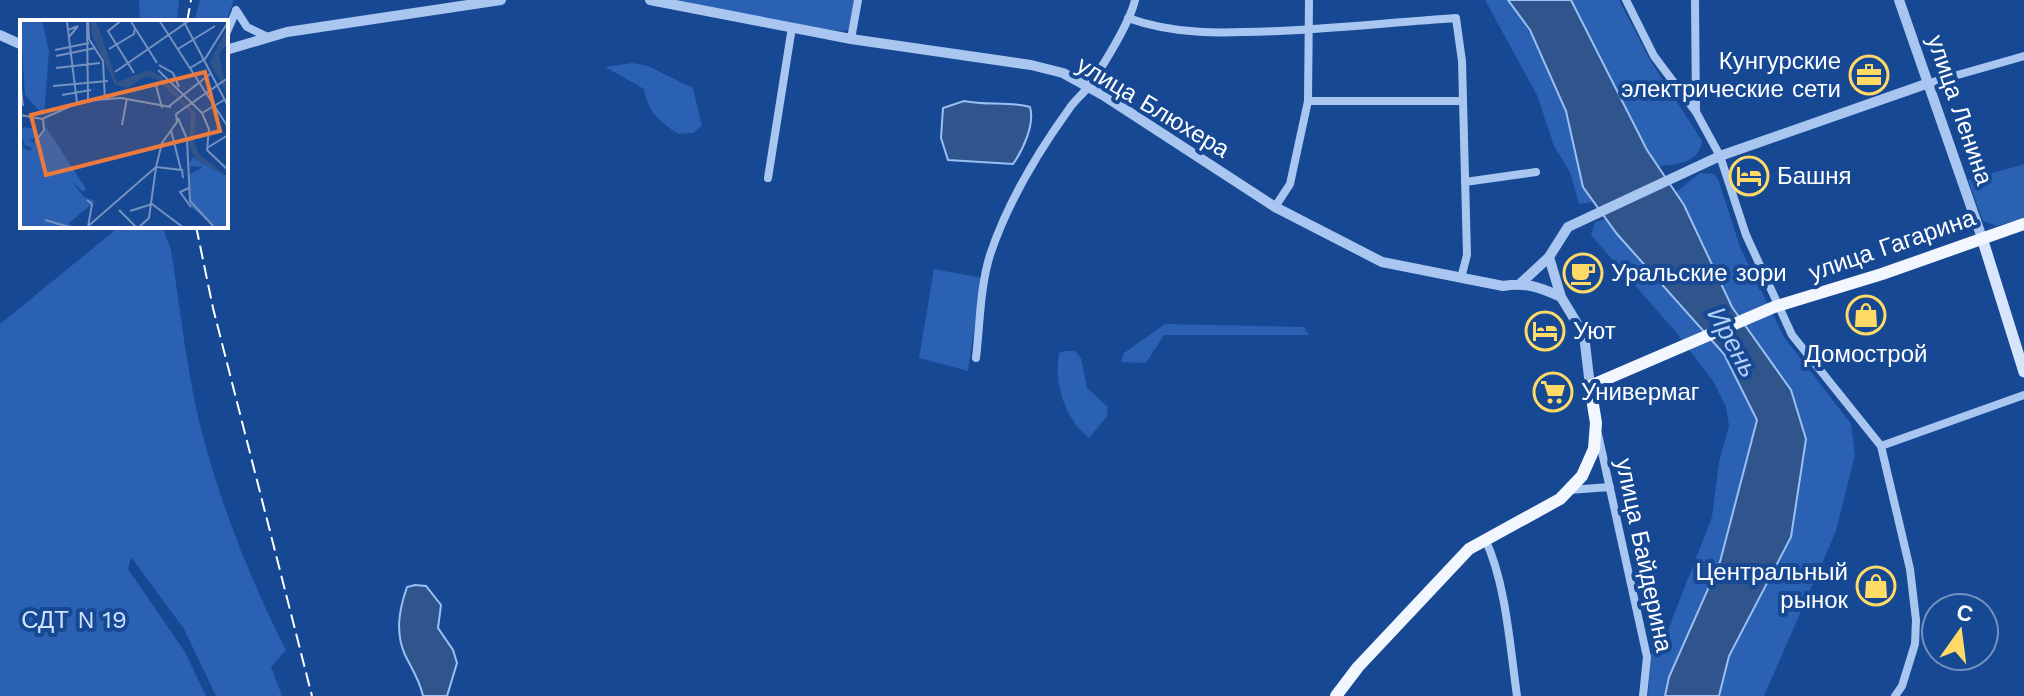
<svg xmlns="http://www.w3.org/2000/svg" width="2024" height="696" font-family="'Work Sans',sans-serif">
	<rect width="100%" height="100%" fill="#174894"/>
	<!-- green -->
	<path fill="#2a61b2" d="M139,0H179L177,22H140Z
		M200,0H234L226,21L194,22Z
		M678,0H854L849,29L842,31L796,26Z
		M1485,0H1508C1532,33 1553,72 1566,112C1576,142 1574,175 1593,202L1579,204L1570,172L1554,146L1537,95Z
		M1571,0H1619L1650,60L1702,141C1700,163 1676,165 1657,166L1608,78Z
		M632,63L648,66L693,88L702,126L693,133L678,134C659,121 648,112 644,89L605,67Z
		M2024,164V218L1997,226L1983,221L1968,180Z
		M1700,173L1714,174L1718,179L1740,247L1784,337L1851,424L1855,455L1836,531L1764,696H1719L1729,656L1791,537V390L1732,307L1675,193Z
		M1606,219L1725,354L1757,420L1720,562L1669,676L1664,696H1648L1651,654L1666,635L1712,517L1719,462L1729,426L1726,407L1713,381L1675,331L1591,235L1595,222Z
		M115,226H162L171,250C180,307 186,365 199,421C219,501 249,577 286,650L271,667L282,696H216L184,629L131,557L128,569L185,652L206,696H0V324L113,232Z
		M934,269L982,278L968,371L919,358Z
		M1165,324L1304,327L1309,335H1164L1146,363L1121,362L1124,353Z
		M1064,351H1075L1081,358L1087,388L1108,407L1107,416L1089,438C1064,418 1054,383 1059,353Z"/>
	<!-- water -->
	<path fill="#30548c" stroke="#9ac0f3" stroke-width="2" d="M1508,0H1571L1647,150L1684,205L1732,307L1791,390L1806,439L1791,537L1729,656L1719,696H1665L1669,677L1720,562L1757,420L1724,354L1617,234L1583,187L1566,111L1530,30Z
		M964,101C987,106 1008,101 1030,107C1035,124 1023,150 1013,164L948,160L941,138L943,108Z
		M415,585L426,586L441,605L438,628L453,650L457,663L447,696H423C420,681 412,669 405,655C395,632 399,610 407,587Z"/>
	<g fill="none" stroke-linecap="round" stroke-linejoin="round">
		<!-- minor -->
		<path stroke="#a8c6f0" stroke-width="8" d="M1626,0L1654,56L1696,112L1720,156L1746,235L1792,335L1881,446L1910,569L1916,620L1915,644L1902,686L1895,696
			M1695,0L1696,111
			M236,10L247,27L266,36
			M1128,18C1177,36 1228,33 1279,31C1338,28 1397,22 1456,18L1462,61L1467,255L1461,278
			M226,34L236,11
			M851,39L858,0
			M1926,84L2024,56
			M1308,101H1463
			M768,178L792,27
			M1465,182L1536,172
			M1275,207L1290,184L1308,101L1309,0
			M976,358C980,324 980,287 990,255C1007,204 1038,152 1069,109C1074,101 1083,94 1089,86C1103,66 1130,22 1135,0
			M1598,434L1647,657L1643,696
			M1881,446L2024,395
			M1569,490L1610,487
			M1485,539C1506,583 1510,647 1517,696"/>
		<!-- tertiary -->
		<path stroke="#a8c6f0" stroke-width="10" d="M650,0L851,39L1031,65L1063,73L1103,95L1275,207L1382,262L1503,286C1525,282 1540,287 1561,297
			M1899,0L1982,238
			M0,35L22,45
			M226,50L287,32L501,0
			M1549,257L1561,297L1584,335L1590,386
			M1521,283L1549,257L1568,227L1720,156L1926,84"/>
		<!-- secondary -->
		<path stroke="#d6e5fb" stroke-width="11" d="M1982,238L2024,372"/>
		<!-- primary -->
		<path stroke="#f1f6ff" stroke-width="12" d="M1336,696L1358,667L1469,549L1560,499L1582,476L1594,449L1596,423L1590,386L1774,307L1882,274L2024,224"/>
		<!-- rail -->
		<path stroke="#fff" stroke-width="2" stroke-dasharray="14 6" stroke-linecap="butt" d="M187,22L191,0
			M196,226L213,308L312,696"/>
	</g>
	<!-- icons -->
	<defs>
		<symbol id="office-ring" viewBox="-11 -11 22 22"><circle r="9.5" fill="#174894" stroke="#ffda67" stroke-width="1.5"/><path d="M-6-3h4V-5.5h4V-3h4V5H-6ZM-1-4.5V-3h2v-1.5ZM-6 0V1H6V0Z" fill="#ffda67"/></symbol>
		<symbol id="hotel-ring" viewBox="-11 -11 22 22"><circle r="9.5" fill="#174894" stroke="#ffda67" stroke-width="1.5"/><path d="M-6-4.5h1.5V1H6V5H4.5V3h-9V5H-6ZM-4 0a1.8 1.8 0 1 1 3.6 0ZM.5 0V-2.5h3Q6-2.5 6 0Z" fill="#ffda67"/></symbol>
		<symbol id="cafe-ring" viewBox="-11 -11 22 22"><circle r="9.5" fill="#174894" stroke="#ffda67" stroke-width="1.5"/><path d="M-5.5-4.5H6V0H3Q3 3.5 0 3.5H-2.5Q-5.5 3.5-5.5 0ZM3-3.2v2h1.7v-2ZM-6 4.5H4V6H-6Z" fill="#ffda67"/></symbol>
		<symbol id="shop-ring" viewBox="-11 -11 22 22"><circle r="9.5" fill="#174894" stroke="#ffda67" stroke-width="1.5"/><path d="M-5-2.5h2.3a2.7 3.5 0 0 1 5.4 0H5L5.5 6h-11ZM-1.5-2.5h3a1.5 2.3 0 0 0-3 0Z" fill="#ffda67"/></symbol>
		<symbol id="supermarket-ring" viewBox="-11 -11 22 22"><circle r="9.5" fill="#174894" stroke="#ffda67" stroke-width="1.5"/><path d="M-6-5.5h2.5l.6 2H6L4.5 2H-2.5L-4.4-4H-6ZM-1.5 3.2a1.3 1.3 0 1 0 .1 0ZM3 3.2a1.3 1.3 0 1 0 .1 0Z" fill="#ffda67"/></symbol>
	</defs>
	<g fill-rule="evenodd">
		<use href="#office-ring" x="1847" y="53" width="44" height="44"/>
		<use href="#hotel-ring" x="1727" y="154" width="44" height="44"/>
		<use href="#cafe-ring" x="1561" y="251" width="44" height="44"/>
		<use href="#shop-ring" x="1844" y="293" width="44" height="44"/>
		<use href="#hotel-ring" x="1523" y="309" width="44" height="44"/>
		<use href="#supermarket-ring" x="1531" y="370" width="44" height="44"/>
		<use href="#shop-ring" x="1854" y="564" width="44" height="44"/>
	</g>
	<g text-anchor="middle" stroke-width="8" stroke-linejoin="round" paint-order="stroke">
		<!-- poi labels -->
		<g font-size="24" fill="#fff" stroke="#174894" text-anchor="start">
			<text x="1841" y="69" text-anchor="end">Кунгурские<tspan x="1841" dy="28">электрические сети</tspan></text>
			<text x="1777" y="184">Башня</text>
			<text x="1611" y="281">Уральские зори</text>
			<text x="1573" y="339">Уют</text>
			<text x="1866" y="362" text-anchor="middle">Домострой</text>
			<text x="1581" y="400">Универмаг</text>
			<text x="1848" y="580" text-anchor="end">Центральный<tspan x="1848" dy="28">рынок</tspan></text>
		</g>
		<!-- street labels -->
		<g font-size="24" fill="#fff" stroke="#174894">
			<text transform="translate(1153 107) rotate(31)" y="8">улица Блюхера</text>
			<text transform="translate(1960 110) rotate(71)" y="8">улица Ленина</text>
			<text transform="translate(1892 245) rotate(-19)" y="8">улица Гагарина</text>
			<text transform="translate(1644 555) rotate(78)" y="8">улица Байдерина</text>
		</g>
		<!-- park labels -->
		<g font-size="24" fill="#cfe1fb" stroke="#174894">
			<text x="74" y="628">СДТ N 19</text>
		</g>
		<!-- water labels -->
		<g font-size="26" font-style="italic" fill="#b4d0f7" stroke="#174894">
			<text transform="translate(1733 342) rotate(61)" y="9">Ирень</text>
		</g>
	</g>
	<!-- overview -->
	<g transform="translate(20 20)">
		<rect width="208" height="208" fill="#174894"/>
		<path d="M0,0H22L29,31L24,96L5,75ZM3,107L15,109L18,118L9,120L15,123L12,128L6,125L1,127L10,131L26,107L66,169L63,172L50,159L64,177L75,181L49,203L54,208H0V126L5,124L0,114ZM173,137L208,157V208H196L170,186V154L183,147L168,146Z" fill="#2a61b2"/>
		<path d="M71,0H76L97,62L129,50L141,56L176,94L174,121L179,134L208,157L176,140L169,127L171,93L138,60L126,56L108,68L95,65L72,15ZM208,6V23L199,34L208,76L190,42Z" fill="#30548c"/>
		<path fill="none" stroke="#7491bf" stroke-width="2" d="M67,0L68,81M68,0L69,19L83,41L85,80M102,0L88,11L114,53M110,0L137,43M139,0L186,73M163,0L208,86M47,2L57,83M48,10L58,6L49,17M89,29L114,14L115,7M158,29L195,6M35,30L69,23M36,36L75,28M139,45L153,53L159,67M36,48L80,43M170,48L185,39L208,2M138,50L182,93L189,109L187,130L208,150M95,52L170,0M0,60L3,86M33,66L88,61M108,72L136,65L142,88M186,73L208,107M42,75L71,70M148,87L190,54M182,93L204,80M0,95L22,99L62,81L101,78L151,87M158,98L167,119L170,181L195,208M102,105L107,78M151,110L161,150M15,122L24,110L23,98M187,128L208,115M169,168L160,172L171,187M99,190L117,208M110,191L132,184L164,208M25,200L53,208M60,208L68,207L72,184L67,180M66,208L136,147L142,123L157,102L156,94L208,58M118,208L129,198L136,147L162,150L163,158"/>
		<path fill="#ed7a3d" fill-opacity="0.15" stroke="#ed7a3d" stroke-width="4" d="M185,52L200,111L26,155L11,95Z"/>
		<rect width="208" height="208" fill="none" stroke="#fff" stroke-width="4"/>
	</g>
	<!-- north arrow -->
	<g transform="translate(1960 632) rotate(14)"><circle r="38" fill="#174894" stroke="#7491bf" stroke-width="2"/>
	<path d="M0-6L14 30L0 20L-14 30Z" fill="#ffda67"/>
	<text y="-12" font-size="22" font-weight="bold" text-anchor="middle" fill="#ffffff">С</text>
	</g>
</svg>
